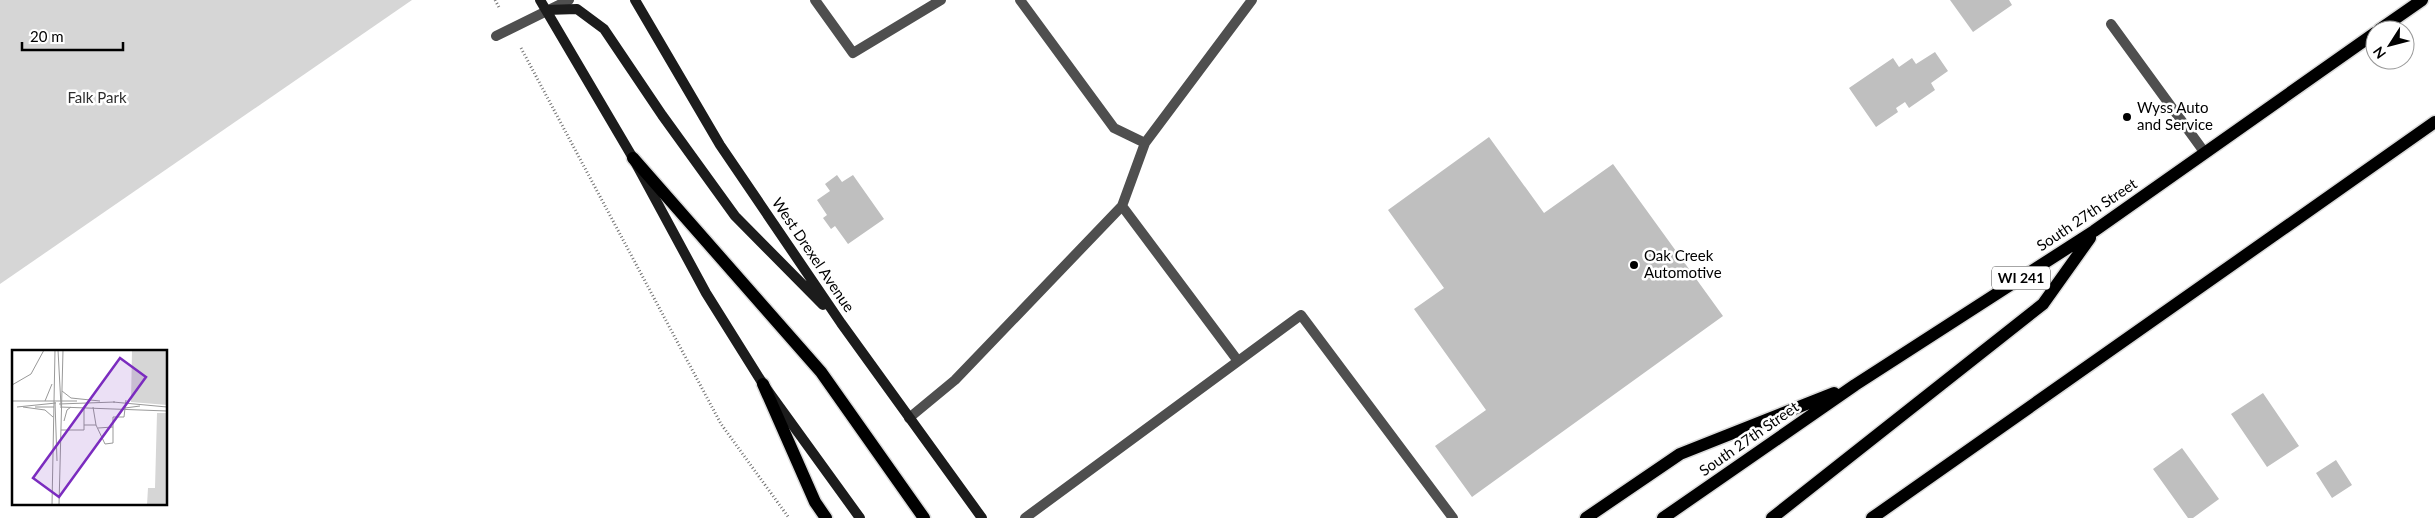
<svg xmlns="http://www.w3.org/2000/svg" width="2435" height="518" font-family="Lato,sans-serif">
	<rect width="100%" height="100%" fill="#fff"/>
	<!-- green -->
	<path fill="#d6d6d6" d="M0,0H412L0,284Z"/>
	<!-- building -->
	<path fill="#bfbfbf" d="M1950,0H2009L2012,5L1973,32Z
		M1935,52L1948,71L1931,83L1935,90L1909,108L1905,102L1896,108L1898,112L1876,127L1849,88L1893,58L1899,67L1912,58L1916,64Z
		M1489,137L1544,213L1613,164L1723,316L1472,497L1435,446L1486,410L1414,309L1444,288L1388,210Z
		M837,175L842,182L853,175L884,219L848,244L835,226L831,229L823,218L827,215L817,200L830,191L825,184Z
		M2263,393L2299,446L2267,467L2231,414Z
		M2182,448L2219,499L2193,518H2188L2153,469Z
		M2336,460L2352,485L2332,498L2316,473Z"/>
	<g fill="none" stroke-linecap="round" stroke-linejoin="round">
		<defs>
			<path id="primary" d="M2379,30L2422,0
				M633,158L821,372L924,518
				M763,384L815,502L826,518
				M1586,518L1680,454L1834,393
				M1663,518L1855,385L2094,231L2375,33
				M1772,518L2043,304L2090,238
				M1872,518L2435,122"/>
		</defs>
		<!-- primary casing -->
		<use href="#primary" stroke="#dbdbdb" stroke-width="15"/>
		<!-- path -->
		<path stroke="#717171" stroke-width="3" stroke-dasharray="1 2.5" stroke-linecap="butt" d="M495,0L500,9
			M521,48L721,424L789,518"/>
		<!-- lane -->
		<path stroke="#4f4f4f" stroke-width="10" d="M815,0L853,53L941,0
			M1020,0L1114,128L1145,143
			M2111,24L2205,153
			M496,36L569,0
			M1122,206L1145,143L1252,0
			M909,418L955,380L1122,206L1238,361
			M1025,518L1301,315L1453,518"/>
		<!-- secondary -->
		<path stroke="#1c1c1c" stroke-width="10" d="M540,0L633,158L706,293L763,384L860,518
			M635,0L720,145L841,323L982,518
			M546,10L577,9L604,29L662,115L735,216L823,305"/>
		<!-- primary -->
		<use href="#primary" stroke="#000" stroke-width="12"/>
	</g>
	<!-- markers -->
	<g fill="#000" stroke="#fff" stroke-width="2">
		<circle cx="2127" cy="117" r="5"/>
		<circle cx="1634" cy="265" r="5"/>
	</g>
	<g text-anchor="middle" stroke-width="5" stroke-linejoin="round" paint-order="stroke">
		<!-- shield labels -->
		<rect fill="#fff" stroke="#4c4c4c" stroke-width="1" x="1992" y="266.5" width="58" height="23" rx="4"/>
		<g font-size="14" font-weight="bold" fill="#000">
			<text x="2021" y="283">WI 241</text>
		</g>
		<!-- park labels -->
		<g font-size="15" fill="#2d2d2d" stroke="#fff">
			<text x="97" y="103">Falk Park</text>
		</g>
		<!-- poi labels -->
		<g font-size="15" fill="#000" stroke="#fff" text-anchor="start">
			<text x="2137" y="113">Wyss Auto<tspan x="2137" dy="17">and Service</tspan></text>
			<text x="1644" y="261">Oak Creek<tspan x="1644" dy="17">Automotive</tspan></text>
		</g>
		<!-- street labels -->
		<g font-size="15" fill="#000" stroke="#fff">
			<text transform="translate(2087 215) rotate(-34)" y="5">South 27th Street</text>
			<text transform="translate(813 255) rotate(56)" y="5">West Drexel Avenue</text>
			<text transform="translate(1749 439) rotate(-35)" y="5">South 27th Street</text>
		</g>
	</g>
	<!-- overview -->
	<g transform="translate(12 350)">
		<rect width="155" height="155" fill="#fff"/>
		<path d="M120,0H155V55L119,52ZM145,63H155V155H135L136,138H143Z" fill="#d6d6d6"/>
		<path fill="none" stroke="#999" stroke-width="1" d="M46,0L49,56M0,35L19,24L32,0M50,41L59,48L88,51M0,51H65M33,51L40,34M43,52L45,111M101,52L155,57M47,54L103,52M5,57L44,53M11,57L33,60L41,67M23,57H42M48,57L155,61M113,58L128,56M52,71L55,60L59,57M72,75H84L81,57M84,75L93,94L101,93V67H112L114,50M86,78L101,77M49,80H72V57M40,155L43,0M47,155L51,0"/>
		<path fill="#7b2cbf" fill-opacity="0.15" stroke="#7b2cbf" stroke-width="2.5" d="M108,8L134,27L47,147L21,128Z"/>
		<rect width="155" height="155" fill="none" stroke="#000" stroke-width="2.5"/>
	</g>
	<!-- north arrow -->
	<g transform="translate(2390 45) rotate(234)"><circle r="24" fill="#ffffff" stroke="#999999"/>
	<path d="M0-4L9 19L0 12L-9 19Z" fill="#000000"/>
	<text y="-8" font-size="14" font-weight="bold" text-anchor="middle" fill="#000000">N</text>
	</g>
	<!-- scale -->
	<path d="M22 42v8h101v-8" fill="none" stroke="#000000" stroke-width="2.5"/>
	<text x="30" y="42" font-size="15" fill="#000000" stroke="#ffffff" stroke-width="4" paint-order="stroke">20 m</text>
</svg>
